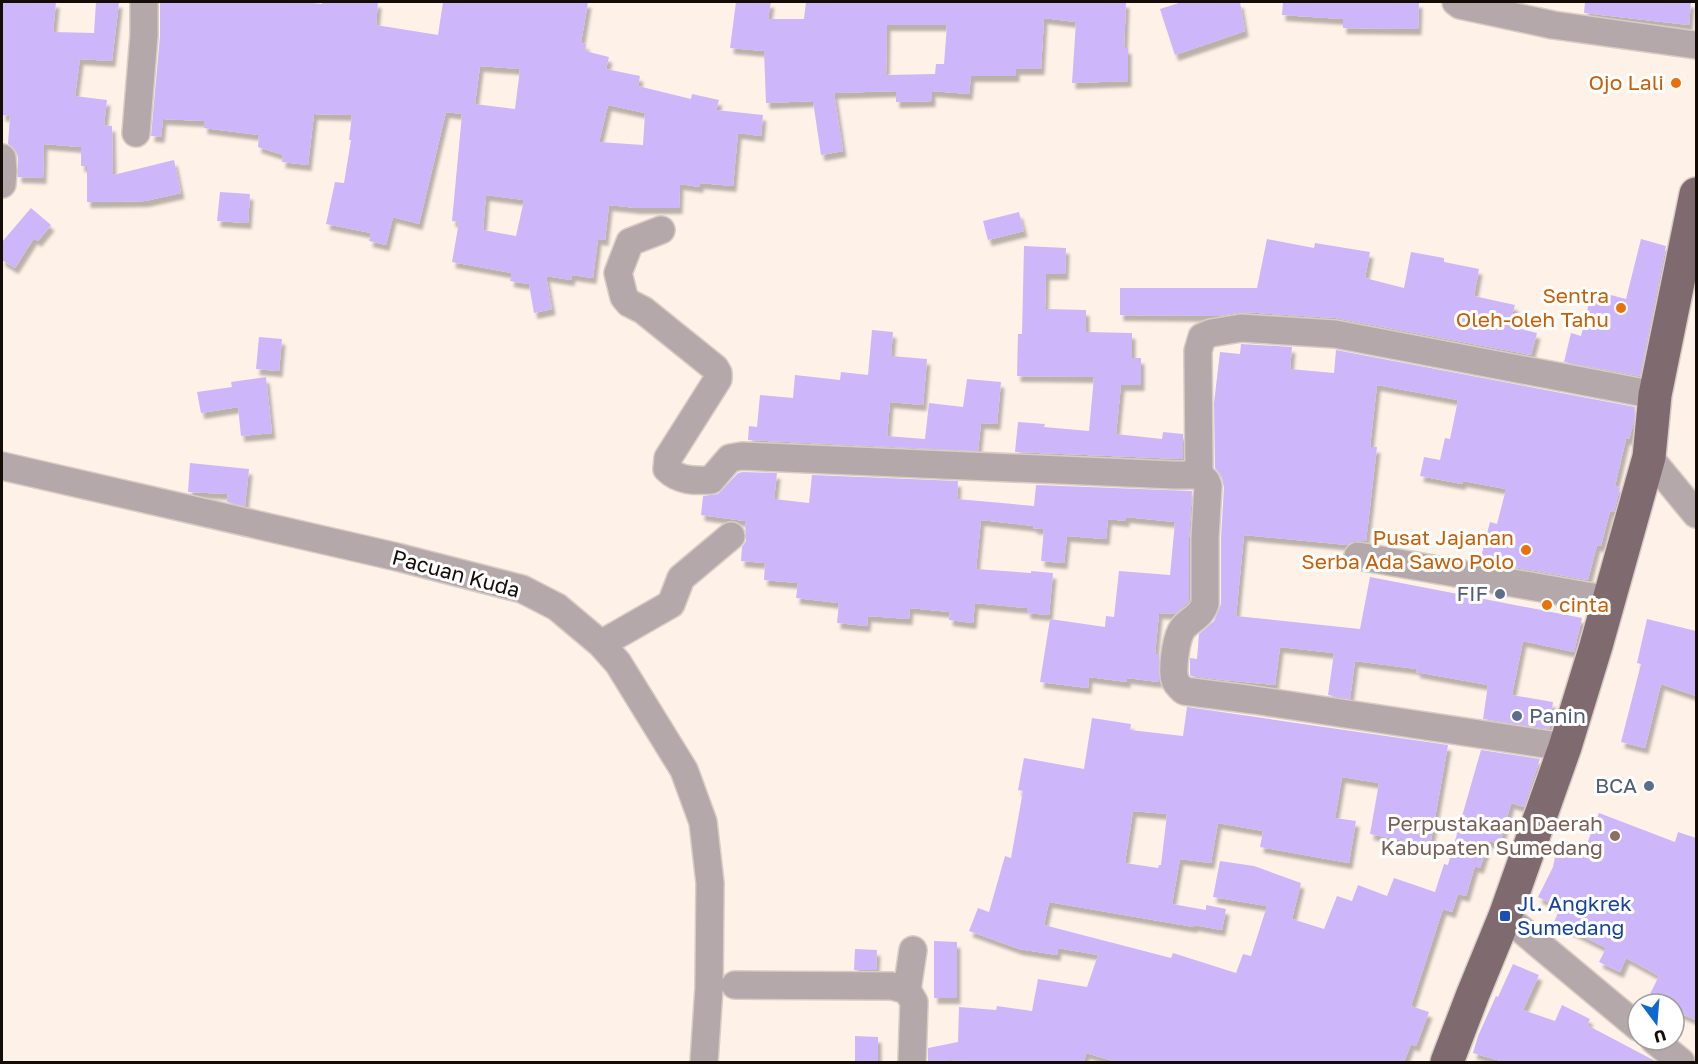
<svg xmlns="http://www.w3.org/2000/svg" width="1698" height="1064" font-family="'Golos Text',sans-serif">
	<defs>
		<filter id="shadow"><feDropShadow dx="3.5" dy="6" stdDeviation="1.5" flood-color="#0004"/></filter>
	</defs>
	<rect width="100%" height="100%" fill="#fef1e7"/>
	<!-- building -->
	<path fill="#ceb6fb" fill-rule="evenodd" filter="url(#shadow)" d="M2,2H56L53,32L94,33L96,2H119L112,61L80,59L75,96L107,100L104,125L112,126L113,175L174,160L181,193L145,201L87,202V166H81V147L44,144L43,178L18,177V156L15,149L8,144L10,116L2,115Z
		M160,2H303L322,4V2H378L376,25L438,35L443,2H588L581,43L586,44L585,51L609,57L606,69L640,76L638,86L691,99L692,94L719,100L716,110L763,115L761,136L738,133L733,186L700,183V187L680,184L679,208H637L609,205L605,240L598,239L593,278L572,275L571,280L546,276L552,309L534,313L529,284L510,281L512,273L452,262L459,222L452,221L462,114L446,112L419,224L393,217L386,245L369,241L371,233L326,224L335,182L344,183L351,140H349L352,115L314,114L308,165L282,162L283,155L258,147L259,135L204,128V121L163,119L161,137L151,136L160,36ZM480,66L520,69L515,109L475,104ZM608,105L645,113L643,145L599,142ZM486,195L524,200L516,236L483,230Z
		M736,2H771L768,19H804L806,2H1126L1124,48H1128V81L1072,83L1076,22L1044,18L1041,69H1016V76H971L969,94L932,91V101L896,102V91L834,93L843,151L821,155L813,101L766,103L764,51L730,48ZM887,25H947L944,64H936L935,74L886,75Z
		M1182,2H1240L1245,31L1175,55L1160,9Z
		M1283,2H1419L1418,29L1343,28V19L1282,15Z
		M1585,2H1691L1689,25L1584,13Z
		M220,192L250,194L248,223L217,221Z
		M31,208L51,225L38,241L34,238L15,268L2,260V242Z
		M1019,212L1024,231L988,240L983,221Z
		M1267,239L1314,248L1315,243L1370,252L1365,278L1404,288L1411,252L1444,258V262L1479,269L1474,296L1515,305L1509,326L1537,333L1531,355L1336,318L1242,312L1219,316L1120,315V288H1257Z
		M1641,239L1666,246L1640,376L1564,362L1571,333L1581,336L1592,290L1626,299Z
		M1024,246L1066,248L1065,274H1046L1045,309L1086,310V332L1132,333V358H1141V385H1121L1116,434L1162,439L1163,432L1183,434V459L1015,452L1018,422L1045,424L1044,427L1089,431L1094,377L1017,376L1018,334H1022Z
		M872,330L893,332L891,356L927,359L923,405L890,402L887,436L925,439L929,403L963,407L967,379L1001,382L997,424L981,423L978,451L748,440L749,426L757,427L760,395L793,398L795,375L840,380L841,372L868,375Z
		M259,337L282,339L279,371L256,369Z
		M1241,344L1292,347L1290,369L1334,373L1336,350L1635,407L1634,422L1629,439H1626L1615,486L1620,488L1614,512L1610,511L1601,546L1597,545L1588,580L1480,561L1490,522L1497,524L1506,489L1463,481L1462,484L1420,476L1424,457L1440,460L1445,438L1450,439L1458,400L1377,385L1370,447H1377L1366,541H1353L1348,545L1244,535L1236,616L1360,629L1370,577L1582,618L1574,652L1523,641L1512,695L1553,702L1549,729L1483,719L1488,685L1416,672L1417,669L1355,661L1350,699L1328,695L1334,653L1280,647L1275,685L1224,680L1191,676L1190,674V658L1197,659L1199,634L1214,621L1221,604V538L1224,487L1221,475L1215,468L1214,403L1220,352L1240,354Z
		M266,377L272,433L241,436L238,407L201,413L197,392L232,387L231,382Z
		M190,463L249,469L245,506L227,502L228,494L188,492Z
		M743,472L777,473L774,499L809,503L812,475L958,481L957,499L1034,506L1036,485L1192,491L1189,538V601L1175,614L1159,613L1155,654H1159V682L1127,678V682L1089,677L1088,688L1040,682L1050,619L1105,627L1106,616L1114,617L1119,571L1170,575L1175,522L1126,517V521L1108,519L1106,539L1067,536L1064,563L1041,561L1044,529L1033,528L1034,526L981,520L976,569L1031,573V571L1053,573L1049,615L1027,613V608L975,603L973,623L949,620L950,612L910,608L909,619L868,616L867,626L837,623L839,603L796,598L798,583L764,580L765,563L741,561L742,547L746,541L745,521L701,515L703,496L718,494L738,473Z
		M1647,619L1696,631V696L1661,684L1645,748L1621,742L1641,664L1637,663Z
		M1187,707L1448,745L1430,846L1370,834L1379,783L1342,777L1335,818L1356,821L1349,863L1260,847L1263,831L1218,823L1211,863L1180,859L1172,904L1206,910V905L1226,909L1222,930L1194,925V927L1049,902L1044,925L1171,958L1173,953L1236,973L1243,954L1251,956L1267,906L1213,897L1220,861L1254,866L1301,883L1292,919L1324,929L1337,896L1352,901L1358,885L1387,896L1394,878L1435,892L1444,864L1448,865L1481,750L1540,759L1524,807L1511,803L1500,844L1489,841L1480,868L1475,866L1466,896L1458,894L1452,912L1443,909L1411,1006L1429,1012L1416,1046L1411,1044L1404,1062H1117L1086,1053L1084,1062H993L950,1060V1062H928V1048L958,1042L959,1007L996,1010L997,1006L1032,1011L1038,979L1087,987L1098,955L1058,948L1057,955L1019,949L969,931L978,908L989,912L1005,856L1011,858L1023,791L1018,790L1024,758L1084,769L1092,718L1131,724L1130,730L1183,736ZM1133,811L1167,814L1161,865H1159L1158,868L1125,863Z
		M1599,813L1675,842L1678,832L1696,838V1020L1674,1011V1004H1645L1659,976L1626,958L1620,972L1599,962L1606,948L1554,922L1560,908L1538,897L1553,867L1558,841L1586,846Z
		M934,941L957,942V998H934Z
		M855,949L877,950L876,970H854Z
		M1513,964L1539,975L1523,1010L1555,1021L1562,1005L1590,1019L1587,1025L1657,1062H1504L1473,1053L1478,1036L1496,996L1498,997Z
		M855,1036L878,1037V1062H855Z"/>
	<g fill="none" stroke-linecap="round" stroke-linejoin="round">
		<defs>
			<path id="minor" d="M1456,2L1460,5L1553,25L1696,45
				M136,133L144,35V2
				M2,158L3,171L2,184
				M661,230L630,242L618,273L624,297L629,303L643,310L715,368L718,373V379L668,458L667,469C679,481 695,481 711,480L730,458L742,456L1174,475H1199L1198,351L1202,337L1211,333L1241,328L1335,334L1655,395
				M1649,457L1696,514
				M2,466L397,557L522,589L557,607L601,644L618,663L684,770L703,822L710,883L709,988L704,1062
				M1199,475L1206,481L1208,486L1205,538V604C1200,618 1190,619 1183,628C1176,637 1173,664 1174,675C1174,682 1179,686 1184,691L1254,700L1565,747
				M1358,556L1610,600
				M601,644L671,604L681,578L731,536
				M1505,916L1638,1027
				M735,985L892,986L907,990L914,1002L912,1062
				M907,990L913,950
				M1654,1040L1681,1062"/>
			<path id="major" d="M1447,1062L1473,994L1505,916L1565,747L1596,646L1649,457L1655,395L1696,194"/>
		</defs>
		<!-- minor casing -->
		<use href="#minor" stroke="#d9cdc3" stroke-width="30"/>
		<!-- major casing -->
		<use href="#major" stroke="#d9cdc3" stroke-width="36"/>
		<!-- minor -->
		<use href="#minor" stroke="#b5a8ab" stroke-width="27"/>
		<!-- major -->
		<use href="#major" stroke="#7f6a6f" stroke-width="33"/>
	</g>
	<!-- markers -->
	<g fill="#e8710a" stroke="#fff" stroke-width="2">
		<circle cx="1676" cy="83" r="6"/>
		<circle cx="1621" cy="308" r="6"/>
		<circle cx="1526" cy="550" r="6"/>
		<circle cx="1547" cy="605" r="6"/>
	</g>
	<g fill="#5c6f8a" stroke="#fff" stroke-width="2">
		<circle cx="1500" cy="594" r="6"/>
		<circle cx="1517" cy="716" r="6"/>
		<circle cx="1649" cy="786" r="6"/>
	</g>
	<circle fill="#8d6e63" stroke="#fff" stroke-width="2" cx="1615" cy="836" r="6"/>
	<rect fill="#1a4fb4" stroke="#fff" stroke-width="2" x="1499" y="910" width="12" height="12" rx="3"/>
	<g text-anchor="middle" stroke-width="6" stroke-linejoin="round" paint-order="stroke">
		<!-- food labels -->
		<g font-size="21" fill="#c56008" stroke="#fff" text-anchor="end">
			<text x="1664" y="90">Ojo Lali</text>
			<text x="1609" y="303">Sentra<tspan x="1609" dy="24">Oleh-oleh Tahu</tspan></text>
			<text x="1514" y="545">Pusat Jajanan<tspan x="1514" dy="24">Serba Ada Sawo Polo</tspan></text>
			<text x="1559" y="612" text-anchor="start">cinta</text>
		</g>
		<!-- street labels -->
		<g font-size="21" fill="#140d07" stroke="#fff">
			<text transform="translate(456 574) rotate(15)" y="7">Pacuan Kuda</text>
		</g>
		<!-- service labels -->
		<g font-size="21" fill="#4e5e75" stroke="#fff" text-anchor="end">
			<text x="1488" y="601">FIF</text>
			<text x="1529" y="723" text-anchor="start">Panin</text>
			<text x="1637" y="793">BCA</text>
		</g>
		<!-- education labels -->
		<g font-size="21" fill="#785e54" stroke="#fff" text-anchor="end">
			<text x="1603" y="831">Perpustakaan Daerah<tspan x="1603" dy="24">Kabupaten Sumedang</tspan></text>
		</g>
		<!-- transit labels -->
		<g font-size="21" fill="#164399" stroke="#fff" text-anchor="start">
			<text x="1517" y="911">Jl. Angkrek<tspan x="1517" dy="24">Sumedang</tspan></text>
		</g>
	</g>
	<!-- border -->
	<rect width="1698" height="1064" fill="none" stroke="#140d07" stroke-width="6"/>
	<!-- north arrow -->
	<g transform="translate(1656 1022) rotate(164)"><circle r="28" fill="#ffffff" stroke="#a19e9c" stroke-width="1.5"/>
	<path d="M0-4.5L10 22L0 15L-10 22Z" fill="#0f67d0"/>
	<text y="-9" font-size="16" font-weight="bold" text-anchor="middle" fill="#140d07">U</text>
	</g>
</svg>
